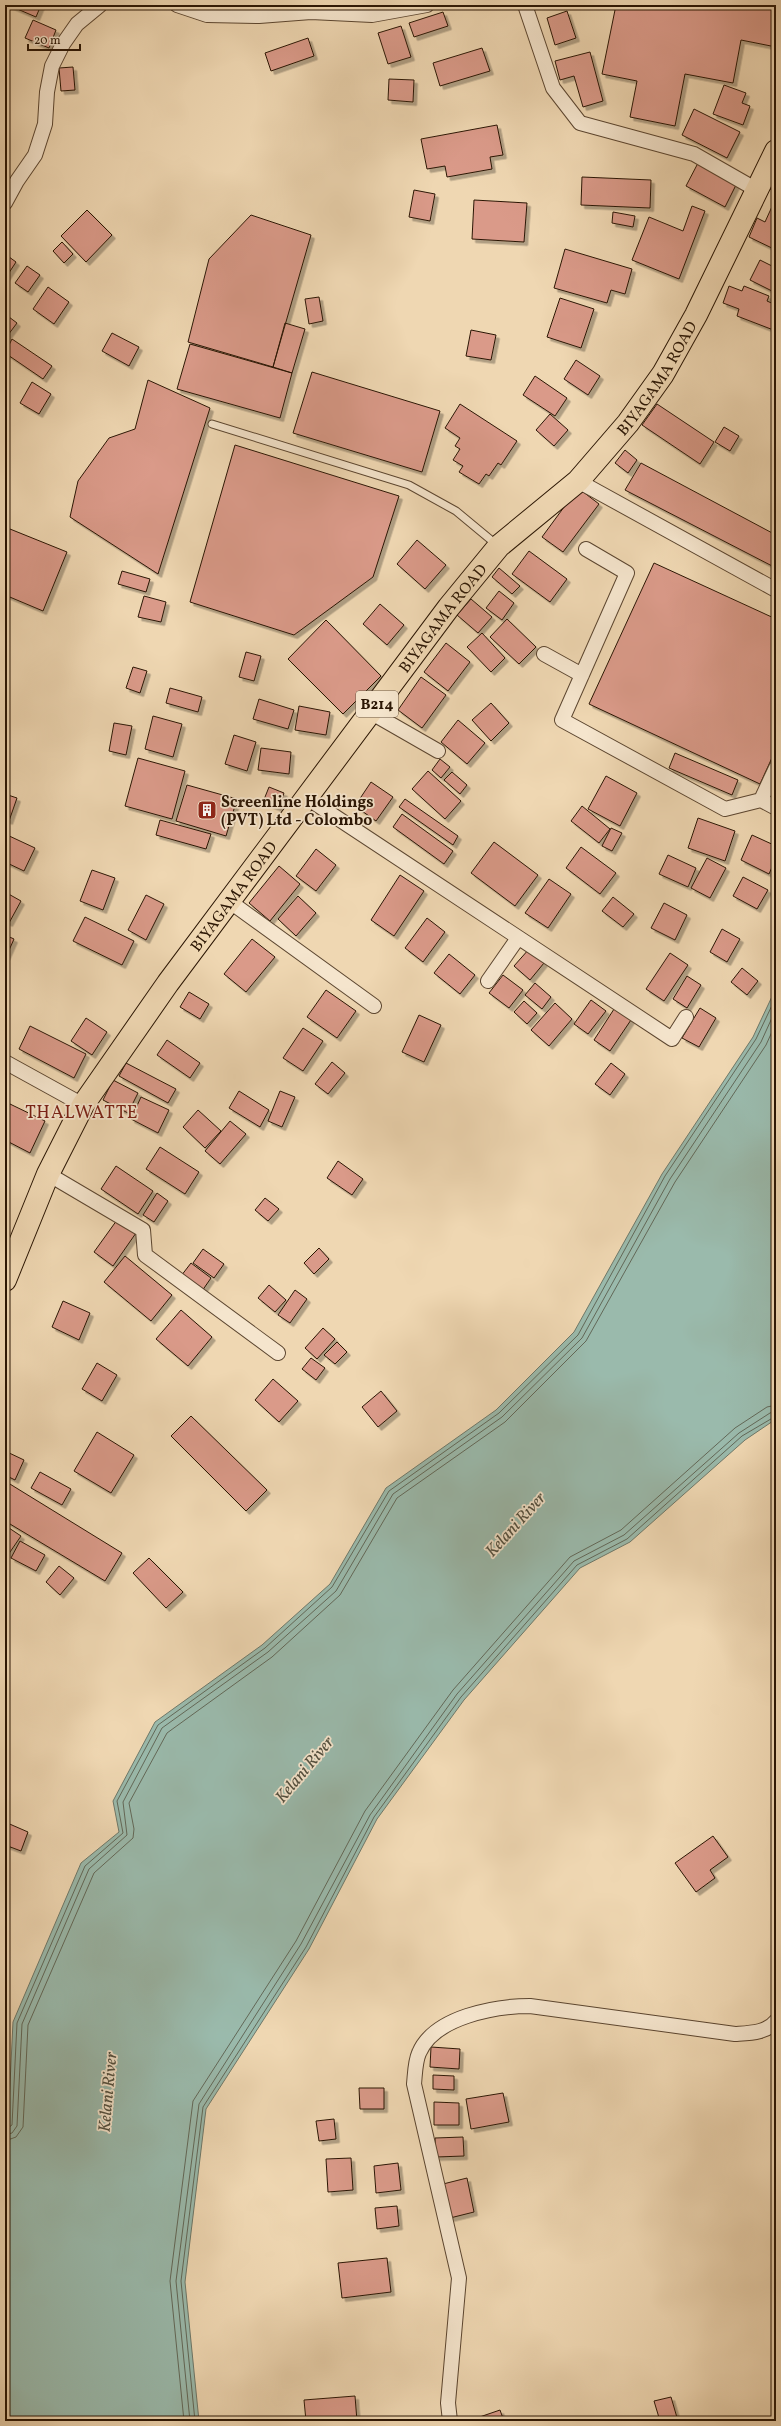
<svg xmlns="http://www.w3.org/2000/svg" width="781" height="2426" font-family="Vollkorn,serif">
	<defs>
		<filter id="shadow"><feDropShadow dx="3.5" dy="3.5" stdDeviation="0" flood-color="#0004"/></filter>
	</defs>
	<rect width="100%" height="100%" fill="#efd7b2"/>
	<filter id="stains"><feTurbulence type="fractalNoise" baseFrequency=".005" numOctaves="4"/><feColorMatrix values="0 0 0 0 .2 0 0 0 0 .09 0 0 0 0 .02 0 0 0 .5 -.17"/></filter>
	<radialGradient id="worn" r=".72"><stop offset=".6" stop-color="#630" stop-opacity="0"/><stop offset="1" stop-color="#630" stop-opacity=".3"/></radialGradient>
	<!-- water -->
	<path fill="#9abaac" stroke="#6e7869" d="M776,988V1419L745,1440L630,1542L580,1568L464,1700L377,1819L309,1949L206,2109L185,2282L199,2421H5V2127L8,2125L13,2022L81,1863L119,1832L113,1801L155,1722L262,1645L330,1584L386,1488L496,1410L574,1332L662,1174L753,1037Z"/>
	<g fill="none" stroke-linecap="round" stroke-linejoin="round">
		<!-- shore -->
		<path stroke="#626858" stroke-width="1" d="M5,2130L12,2125L17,2023L85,1866L123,1833L117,1801L158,1725L265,1648L332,1587L389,1491L499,1413L578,1335L665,1176L756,1039L776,997
			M5,2135L12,2133L17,2126L22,2024L89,1869L127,1835L123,1802L162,1728L268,1652L336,1591L393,1494L502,1417L582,1338L670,1179L761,1042L776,1009
			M5,2141L16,2137L23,2127L28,2025L94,1873L133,1838L134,1829L129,1803L167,1733L272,1657L340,1595L397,1498L505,1422L586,1341L675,1182L766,1045L776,1023
			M184,2421L170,2281L193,2101L296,1941L365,1811L453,1690L570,1557L621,1530L735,1428L767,1407L776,1405
			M190,2421L176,2281L199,2104L301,1944L370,1815L457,1694L574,1561L624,1535L739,1433L770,1413L776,1411
			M195,2421L181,2281L203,2107L306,1947L374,1817L461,1697L577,1565L627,1539L742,1436L776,1416"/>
	</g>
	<!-- building -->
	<path fill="#da9a89" stroke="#2b1604" filter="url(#shadow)" d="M8,5H41L36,17Z
		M616,5H776V47L741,40L733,83L685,74L675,126L630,117L637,81L602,74Z
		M567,11L576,38L555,45L547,18Z
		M443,12L448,26L414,37L409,23Z
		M33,20L56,30L49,48L25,38Z
		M401,26L411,57L388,64L378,33Z
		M308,38L314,56L271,71L265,53Z
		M482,48L490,71L440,86L433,63Z
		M590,52L603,101L583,107L574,76L560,80L555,61Z
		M73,67L75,90L61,91L59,68Z
		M389,79L414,80L413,102L388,100Z
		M724,85L746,93L742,103L750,106L743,125L713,114Z
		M694,109L740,132L727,158L682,135Z
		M497,125L503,155L490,157L492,169L447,177L445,166L427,169L421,139Z
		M698,163L737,183L725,207L686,186Z
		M776,172V192L768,188Z
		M582,177L651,180L650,208L581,205Z
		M414,190L435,194L430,221L409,217Z
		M474,200L527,203L524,242L472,239Z
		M775,200H776V250L749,237L757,218L765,222Z
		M692,206L705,211L679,279L632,260L649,217L683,231Z
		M87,210L112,235L86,262L61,236Z
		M613,212L635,216L633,227L612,223Z
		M251,215L311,235L273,367L188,342L209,259Z
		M62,242L73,254L64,263L53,251Z
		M565,249L632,269L625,294L611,290L607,303L554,288Z
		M5,254L16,262L5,279Z
		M760,260L776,268V293L750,280Z
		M27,266L40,275L28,292L15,283Z
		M729,286L742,291L744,286L769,296L767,301L776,305V331L737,316L739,309L723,303Z
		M48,287L69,302L54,324L33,309Z
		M319,297L323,321L309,324L305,299Z
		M560,298L594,309L581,348L547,337Z
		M5,314L17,323L5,339Z
		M285,323L305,329L292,373L273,367Z
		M471,330L496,335L491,360L466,356Z
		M112,333L139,347L129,366L102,351Z
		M12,339L52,366L43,379L5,353Z
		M190,344L292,373L280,418L177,389Z
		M576,360L600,376L588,395L564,379Z
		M312,372L440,411L422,472L293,433Z
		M535,376L567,398L555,416L523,395Z
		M148,380L210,408L158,574L70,517L78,481L109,438L135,429Z
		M32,382L51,394L39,414L20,403Z
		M460,404L517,441L501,465L498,463L489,476L486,474L479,484L459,472L463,466L453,460L460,449L455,446L460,438L445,428Z
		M657,404L714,442L700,464L642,425Z
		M550,414L568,430L554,446L536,430Z
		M724,427L739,436L730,451L715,442Z
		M235,445L399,496L373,577L294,635L190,602Z
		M625,450L637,460L628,473L615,463Z
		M641,463L776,535V568L625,490Z
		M578,488L599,504L563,552L542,537Z
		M5,527L67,552L43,611L5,595Z
		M417,540L446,565L425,589L397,564Z
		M529,551L567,579L550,602L512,574Z
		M654,563L776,619V749L760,784L589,704Z
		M499,568L520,586L512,594L492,577Z
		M122,571L150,579L146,592L118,584Z
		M499,591L514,603L502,620L486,608Z
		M144,596L166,602L161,622L138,617Z
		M471,599L492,617L478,633L457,615Z
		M380,604L404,625L387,645L363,624Z
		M507,619L536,647L519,664L490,637Z
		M326,620L381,676L343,714L288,659Z
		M482,633L505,658L491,672L467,647Z
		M446,643L470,662L448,691L424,672Z
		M246,652L261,656L254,681L239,677Z
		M133,667L147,671L140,693L126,688Z
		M421,677L446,695L422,728L398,710Z
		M170,688L202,697L198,712L166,703Z
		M259,699L294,710L288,729L253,719Z
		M491,703L509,723L491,741L472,720Z
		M299,706L330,712L326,735L295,730Z
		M153,716L182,724L173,757L145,749Z
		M458,720L485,743L467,764L441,742Z
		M114,723L132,726L126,755L109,751Z
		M234,735L256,742L247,771L225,764Z
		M261,748L291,752L289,774L258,770Z
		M675,753L738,780L732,795L669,768Z
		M138,758L185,771L172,819L125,806Z
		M440,759L450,767L441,778L432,770Z
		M428,771L461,801L445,819L412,789Z
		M452,772L467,785L460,794L444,780Z
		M606,776L637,793L620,826L588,809Z
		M371,782L393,797L376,821L355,806Z
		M187,785L237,799L226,836L176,821Z
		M269,787L284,793L278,808L263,802Z
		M5,794L17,798L9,821L5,819Z
		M405,799L458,836L453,845L399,807Z
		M582,806L610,829L599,843L571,821Z
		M402,814L453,851L444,864L393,827Z
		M698,818L735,831L725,861L688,848Z
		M160,820L211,834L206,849L156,835Z
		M611,828L622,833L612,851L602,846Z
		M5,834L35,848L24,871L5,862Z
		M752,835L776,846V858L769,874L741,860Z
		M494,842L538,875L515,906L471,873Z
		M581,847L616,873L600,894L566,868Z
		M316,849L336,865L316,891L296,876Z
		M668,855L696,868L688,887L659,874Z
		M707,858L726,868L710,898L691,888Z
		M279,866L300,884L270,921L249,903Z
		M92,870L115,878L103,910L80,901Z
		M400,875L424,891L394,936L371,920Z
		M743,877L768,890L757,909L733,896Z
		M549,879L571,894L548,928L525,913Z
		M5,892L21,901L9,923L5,921Z
		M146,895L164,904L146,940L128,930Z
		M298,896L316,913L296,936L278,919Z
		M613,897L634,914L623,927L602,911Z
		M664,903L687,915L675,940L651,928Z
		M85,917L134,941L122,965L73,941Z
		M427,918L445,932L423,962L405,948Z
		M722,929L740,939L727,962L710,952Z
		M5,935L14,939L6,957L5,956Z
		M252,939L275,957L246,992L224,974Z
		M529,949L544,963L530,980L514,966Z
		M670,953L688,965L664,1001L646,989Z
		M449,954L475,975L460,994L434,973Z
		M742,968L758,981L747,995L731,982Z
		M503,975L523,990L509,1008L489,993Z
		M687,976L701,985L687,1008L673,999Z
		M535,983L551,997L542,1009L525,995Z
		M326,990L356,1011L337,1038L307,1017Z
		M189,992L209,1004L200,1019L180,1007Z
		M591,1000L606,1011L588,1034L574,1024Z
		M524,1001L537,1013L527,1024L514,1012Z
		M555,1003L572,1019L549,1046L531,1030Z
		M616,1006L633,1017L610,1051L594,1040Z
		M700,1008L716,1018L699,1047L682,1038Z
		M419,1015L441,1025L424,1062L402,1052Z
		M86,1018L107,1032L92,1055L71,1041Z
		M30,1026L86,1054L74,1078L19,1049Z
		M303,1028L323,1041L303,1071L283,1058Z
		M167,1040L200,1063L190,1078L157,1055Z
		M332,1062L345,1073L328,1094L315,1084Z
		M126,1063L176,1089L168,1103L119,1076Z
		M611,1063L625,1074L610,1095L595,1084Z
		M113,1080L138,1093L128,1113L103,1100Z
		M239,1091L269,1110L260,1127L229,1108Z
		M280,1091L295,1097L282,1127L268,1121Z
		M141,1097L169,1110L158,1133L131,1119Z
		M10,1104L45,1121L30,1153L5,1140V1113Z
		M198,1110L221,1131L205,1148L183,1127Z
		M230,1121L246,1134L220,1164L205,1151Z
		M160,1147L199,1172L185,1194L146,1169Z
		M338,1161L363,1179L352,1195L327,1178Z
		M116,1166L153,1191L138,1214L101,1189Z
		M157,1193L168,1201L154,1222L143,1215Z
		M265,1198L279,1209L268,1221L255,1210Z
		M117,1220L136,1233L113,1266L94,1252Z
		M319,1248L329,1259L314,1274L304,1263Z
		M203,1249L224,1264L214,1278L193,1263Z
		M125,1256L172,1295L151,1321L104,1282Z
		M191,1263L211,1278L202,1291L181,1276Z
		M269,1285L286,1300L275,1312L258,1298Z
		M295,1290L307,1299L290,1323L278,1315Z
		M63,1301L90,1313L79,1340L52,1327Z
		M181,1310L212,1337L188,1366L156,1339Z
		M323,1328L335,1339L317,1359L305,1348Z
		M337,1342L347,1352L335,1364L324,1355Z
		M311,1358L325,1368L316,1380L302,1369Z
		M97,1363L117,1375L102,1401L82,1389Z
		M273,1379L298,1401L279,1422L255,1400Z
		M381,1391L397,1411L378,1427L362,1407Z
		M191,1416L267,1490L246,1511L171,1436Z
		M97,1432L134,1455L111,1493L74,1471Z
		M5,1451L24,1460L15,1480L5,1475Z
		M40,1472L71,1489L62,1505L31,1488Z
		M5,1481L122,1553L105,1581L5,1521Z
		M6,1526L21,1536L8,1555L5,1553Z
		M20,1541L45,1555L36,1571L11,1558Z
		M149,1558L183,1592L166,1608L133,1573Z
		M59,1566L74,1578L60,1595L46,1582Z
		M5,1822L28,1832L21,1851L5,1845Z
		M713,1836L728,1857L710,1870L715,1878L696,1892L675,1863Z
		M431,2047L460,2049L459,2069L430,2067Z
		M433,2075L454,2076V2090L433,2089Z
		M359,2088H384V2109H360Z
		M503,2093L509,2122L471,2129L466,2099Z
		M434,2102L459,2103V2125H434Z
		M334,2119L336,2139L319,2141L316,2121Z
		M463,2137L464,2156L436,2157L435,2138Z
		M351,2158L353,2190L328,2192L326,2159Z
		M398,2163L401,2190L376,2193L374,2166Z
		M467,2178L474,2212L450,2218L443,2184Z
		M397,2206L399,2226L377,2229L375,2208Z
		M387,2258L391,2292L342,2298L338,2263Z
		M355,2396L357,2421H306L304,2400Z
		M671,2397L678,2421H660L654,2401Z
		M500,2410L504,2421H468Z"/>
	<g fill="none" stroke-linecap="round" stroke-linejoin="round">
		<defs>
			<path id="service" d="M212,424L409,485L456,511L497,545"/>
			<path id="minor" d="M177,5L207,15L259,16L311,12L372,15L427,5
				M525,5L553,88L580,123L694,154L757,190
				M5,203L17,181L35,155L45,124L47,92L52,66L63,44L77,24L100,5
				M578,481L776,590
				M586,549L627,573L562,720L725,809L761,800L776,768
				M544,654L582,675
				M370,712L438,751
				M307,798L672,1039L686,1017
				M761,800L776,808
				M229,901L374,1006
				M488,981L518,938
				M5,1062L83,1105
				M48,1174L143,1230L145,1255L278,1353
				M450,2421L448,2403L459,2278L414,2084C415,2075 415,2062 419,2053C434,2017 495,2006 530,2006L735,2034C749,2033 767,2033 776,2021"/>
			<g id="primary">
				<path id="s1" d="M5,1280L48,1174L83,1105L168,983L449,607L499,546L578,481L628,423L663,374L696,315L776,151"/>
			</g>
		</defs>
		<!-- service casing -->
		<use href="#service" stroke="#5c4630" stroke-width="9"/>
		<!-- minor casing -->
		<use href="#minor" stroke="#5c4630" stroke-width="16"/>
		<!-- primary casing -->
		<use href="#primary" stroke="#2b1604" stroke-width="24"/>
		<!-- service -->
		<use href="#service" stroke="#f5e5cd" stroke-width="7"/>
		<!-- minor -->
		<use href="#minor" stroke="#f5e5cd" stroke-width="14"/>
		<!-- primary -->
		<use href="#primary" stroke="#efd7b2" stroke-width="22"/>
	</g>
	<!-- icons -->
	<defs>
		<symbol id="building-square" viewBox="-11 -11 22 22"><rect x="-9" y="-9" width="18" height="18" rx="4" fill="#8f2418" stroke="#f5e5cd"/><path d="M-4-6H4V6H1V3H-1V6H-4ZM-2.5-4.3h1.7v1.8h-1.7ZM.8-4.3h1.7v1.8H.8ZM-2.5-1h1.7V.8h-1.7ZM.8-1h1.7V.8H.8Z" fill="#fff"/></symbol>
	</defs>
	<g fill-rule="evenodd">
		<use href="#building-square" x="196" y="799" width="22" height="22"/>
	</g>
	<g text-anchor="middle" stroke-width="3.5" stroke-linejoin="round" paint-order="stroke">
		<!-- shield labels -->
		<rect fill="#f5e5cd" stroke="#685440" stroke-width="1" x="356" y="691" width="42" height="26" rx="3"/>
		<g font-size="15" font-weight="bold" fill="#2b1604">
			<text x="377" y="709">B214</text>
		</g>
		<!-- street labels -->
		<g font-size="16" fill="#2b1604" stroke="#f5e5cd">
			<text dy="6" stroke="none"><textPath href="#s1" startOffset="1121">BIYAGAMA ROAD</textPath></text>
			<text dy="6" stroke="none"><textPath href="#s1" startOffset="797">BIYAGAMA ROAD</textPath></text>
			<text dy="6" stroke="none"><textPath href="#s1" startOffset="449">BIYAGAMA ROAD</textPath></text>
		</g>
		<!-- poi labels -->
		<g font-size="16" font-weight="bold" fill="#2b1604" stroke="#f5e5cd" text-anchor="start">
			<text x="221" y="807">Screenline Holdings<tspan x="221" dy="18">(PVT) Ltd - Colombo</tspan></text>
		</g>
		<!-- water labels -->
		<g font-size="17" font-style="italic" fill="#524f3f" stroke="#f5e5cd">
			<text transform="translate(515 1524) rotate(-48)" y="6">Kelani River</text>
			<text transform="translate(304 1769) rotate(-50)" y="6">Kelani River</text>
			<text transform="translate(107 2092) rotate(-85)" y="6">Kelani River</text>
		</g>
		<!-- quarter labels -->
		<g font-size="18" letter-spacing="1" fill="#7a1f14" stroke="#f5e5cd">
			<text x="82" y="1118">THALWATTE</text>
		</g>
	</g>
	<!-- margin -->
	<rect width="781" height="2426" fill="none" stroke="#efd7b2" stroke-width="20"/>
	<rect x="6" y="6" width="769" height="2414" fill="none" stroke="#2b1604" stroke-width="2"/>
	<rect x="10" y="10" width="761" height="2406" fill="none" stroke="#2b1604"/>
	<!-- scale -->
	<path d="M28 44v6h52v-6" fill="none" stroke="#2b1604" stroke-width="2"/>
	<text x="34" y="44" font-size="12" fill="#2b1604" stroke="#f5e5cd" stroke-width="3" paint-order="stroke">20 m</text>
	<rect width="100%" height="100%" filter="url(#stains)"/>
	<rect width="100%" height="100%" fill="url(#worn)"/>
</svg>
